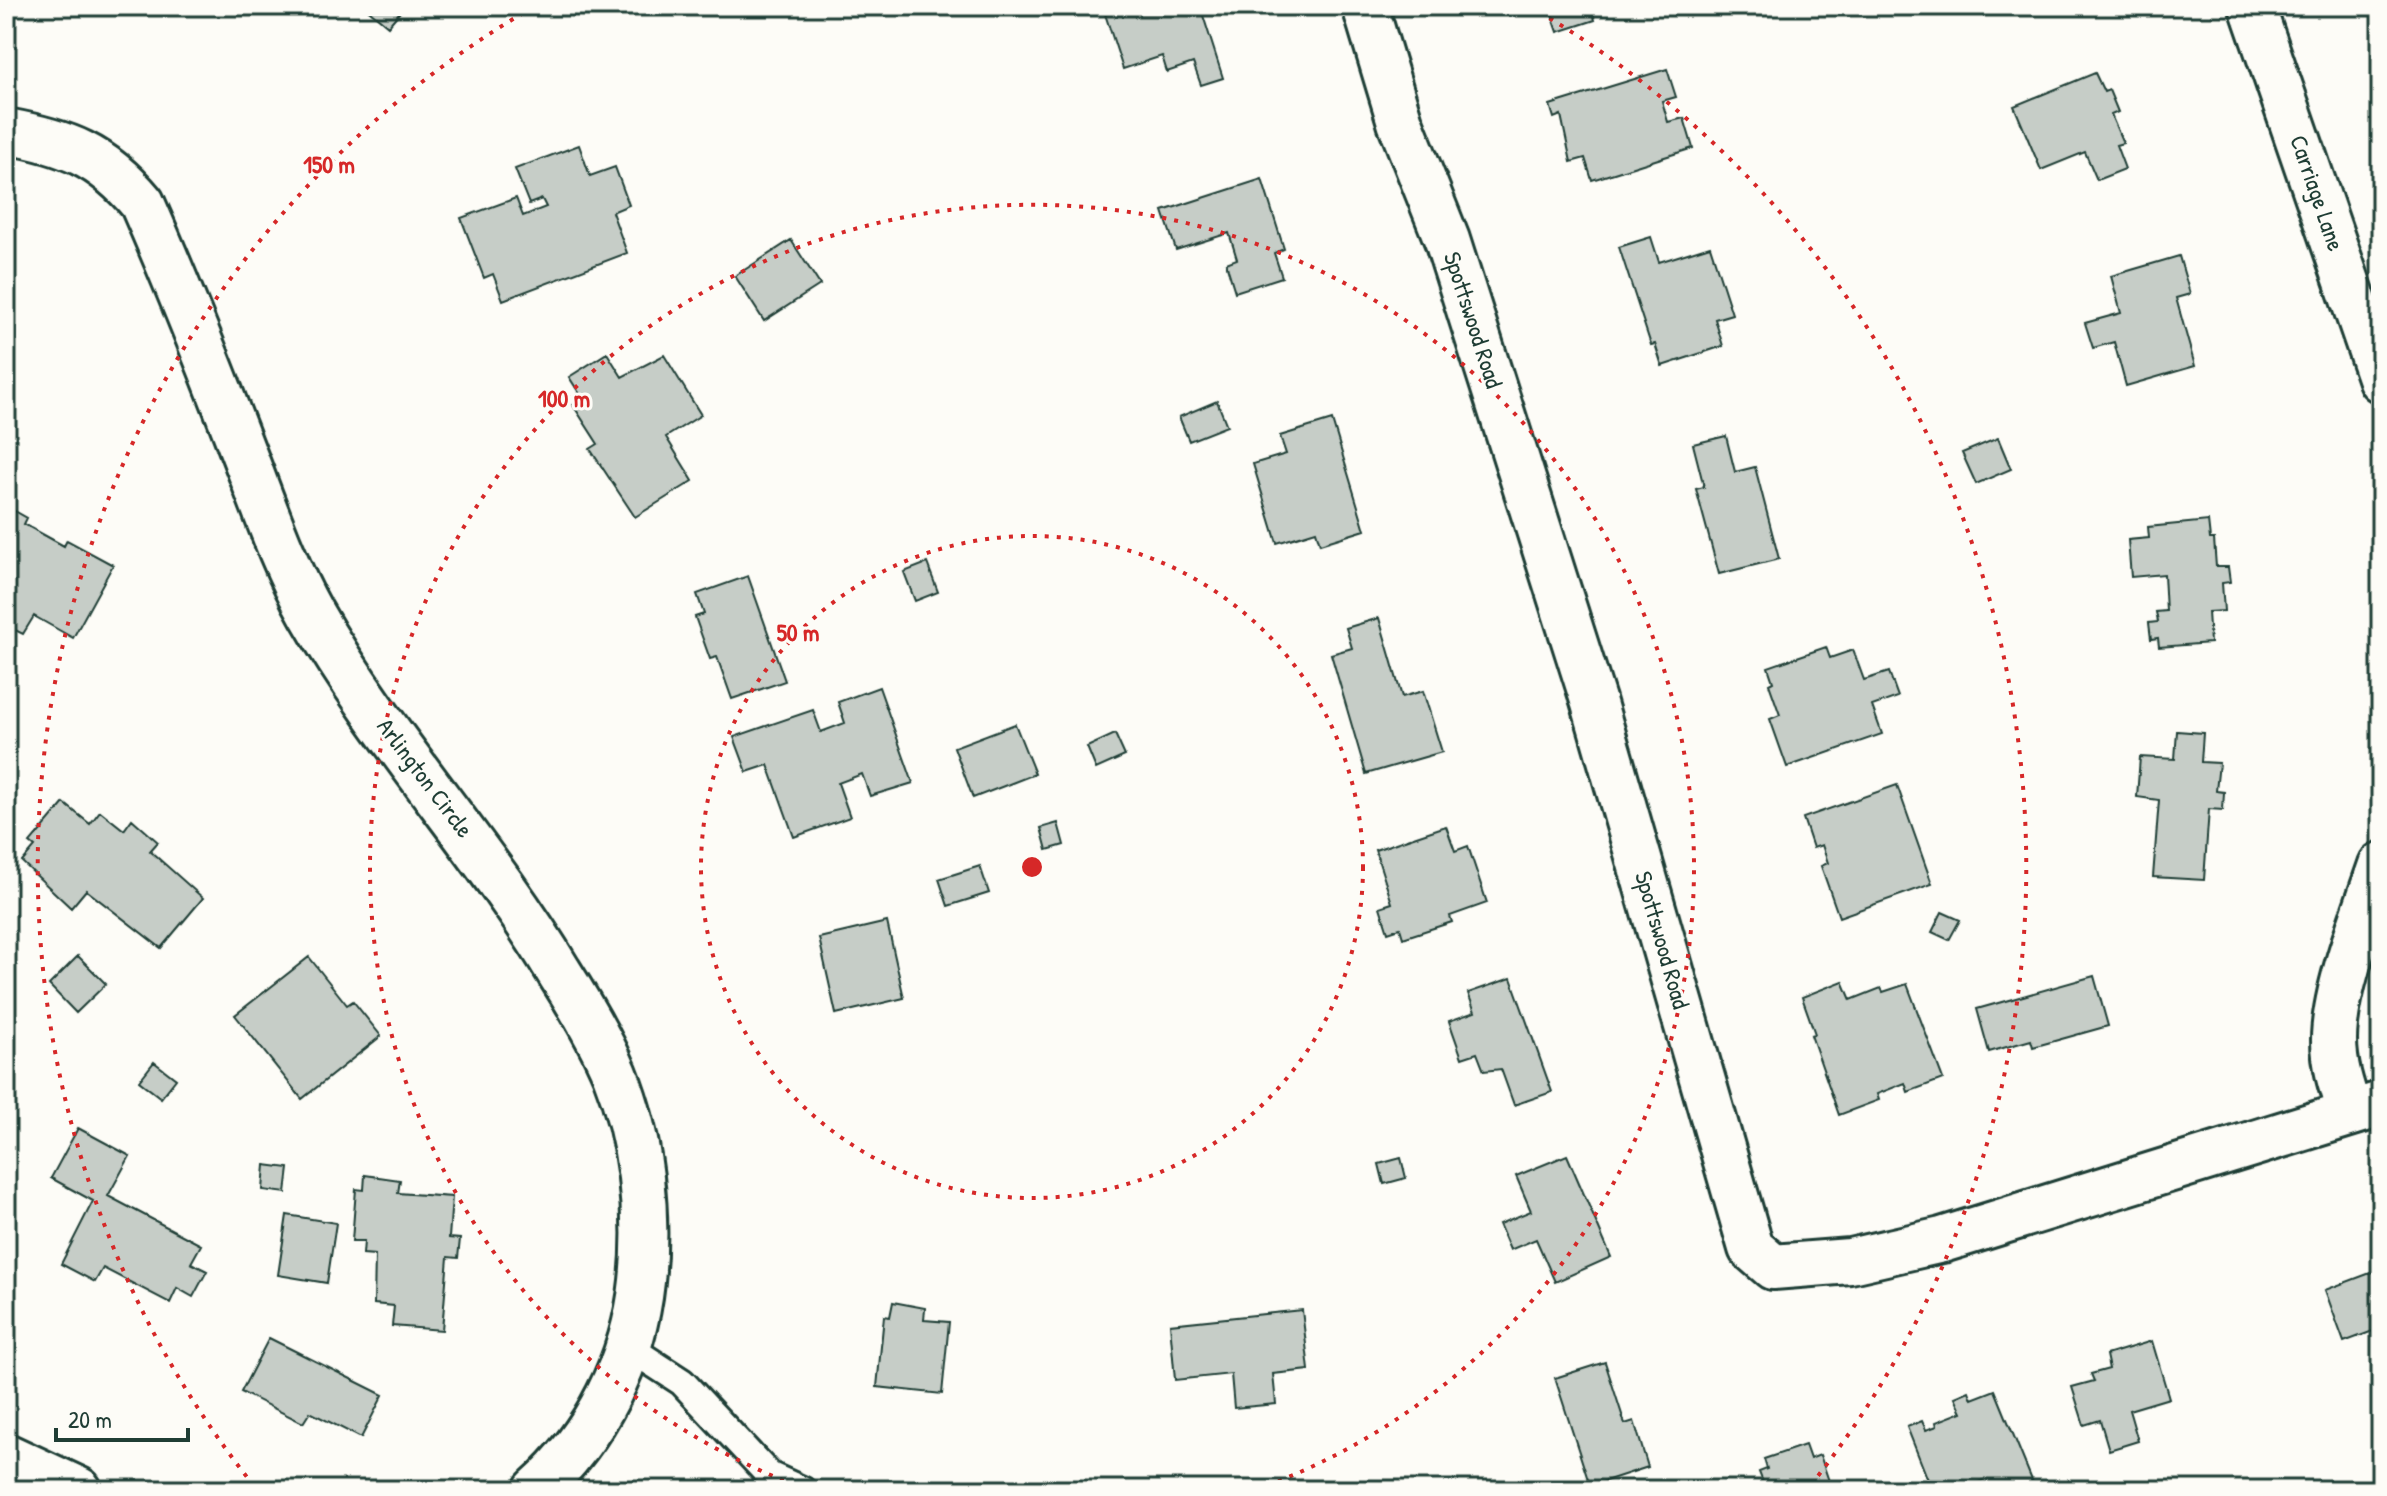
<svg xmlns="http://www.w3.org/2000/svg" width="2387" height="1496" font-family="'Patrick Hand',sans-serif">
	<rect width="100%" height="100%" fill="#fdfcf7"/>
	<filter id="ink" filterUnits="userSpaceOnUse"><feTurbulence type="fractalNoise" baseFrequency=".0125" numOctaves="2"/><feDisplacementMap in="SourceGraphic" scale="16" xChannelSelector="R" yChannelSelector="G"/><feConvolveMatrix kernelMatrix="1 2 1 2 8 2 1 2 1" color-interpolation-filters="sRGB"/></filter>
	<g filter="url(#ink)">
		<!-- building -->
		<path fill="#c6cdc7" stroke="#1f3d34" stroke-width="2" d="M364,6H405L388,26Z
			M1131,6H1200L1223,78L1201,85L1193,63L1167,72L1162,56L1123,69L1105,14Z
			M1539,6H1591L1595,20L1558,32L1549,6L1540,9Z
			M1667,69L1676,97L1662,101L1668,122L1684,118L1693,148L1592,180L1585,158L1571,162L1561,115L1554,118L1550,105Z
			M2095,73L2104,92L2109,90L2118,112L2111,115L2123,143L2116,145L2125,169L2097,180L2085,152L2041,170L2014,106Z
			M579,145L590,176L615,167L629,205L612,212L627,253L503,300L493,274L484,278L461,218L516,198L523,216L546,207L542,199L529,204L515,169Z
			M1262,179L1284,249L1274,253L1282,277L1235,292L1226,263L1237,259L1229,233L1176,250L1163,211Z
			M1651,237L1659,262L1710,246L1732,314L1715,319L1723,346L1662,366L1655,344L1651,345L1619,247Z
			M791,240L820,285L764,321L735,276Z
			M2179,256L2190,294L2176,298L2195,366L2126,386L2114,342L2093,348L2085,323L2121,313L2111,276Z
			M607,353L622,377L664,355L701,415L666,437L693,481L635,517L590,449L598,444L573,405L583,399L569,377Z
			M1217,401L1227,426L1189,441L1179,417Z
			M1332,420L1365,530L1320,544L1316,531L1277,543L1253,464L1286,454L1280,436Z
			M1726,436L1735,472L1755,467L1779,559L1719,574L1696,489L1704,487L1693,444Z
			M1998,438L2011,469L1976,484L1962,453Z
			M6,506L27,518L24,524L64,546L67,540L113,565L73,638L34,616L23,634L9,627L6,631Z
			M2208,521L2210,539H2214L2216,567H2228L2230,582L2222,583L2224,611L2208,612L2210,643L2159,647L2158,638L2151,639L2149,623L2158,622L2156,612L2166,611L2164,574L2131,577L2128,540L2149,538L2148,527Z
			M927,563L938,592L915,601L904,572Z
			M748,576L785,681L732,699L717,657L710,659L695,617L704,614L697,594Z
			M1379,618L1402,697L1423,691L1442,752L1366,774L1331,654L1352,648L1346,628Z
			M1826,647L1830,658L1853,650L1864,680L1889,672L1898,697L1872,706L1882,734L1787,767L1770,719L1780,715L1769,684L1773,682L1768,667Z
			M879,687L913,783L870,796L862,774L838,783L850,817L794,837L768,765L747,772L734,737L813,710L821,732L845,723L838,702Z
			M1015,724L1035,774L973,798L954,747Z
			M2177,731L2203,733L2201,762L2219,763L2216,791L2224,792L2223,810L2209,809L2204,880L2153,877L2159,800L2137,797L2140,757L2175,759Z
			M1115,734L1125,756L1096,769L1087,747Z
			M1897,785L1932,884L1839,917L1821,866L1828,863L1822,845L1813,848L1803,818Z
			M64,803L90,824L100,811L124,830L132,819L158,842L150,851L203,898L161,948L86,890L71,908L22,862L35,847L30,843Z
			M1058,823L1064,845L1047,850L1041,828Z
			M1446,826L1455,851L1468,846L1487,903L1450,916L1452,922L1403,938L1400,928L1388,932L1380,907L1392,903L1375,850Z
			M980,866L989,893L948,906L939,879Z
			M1942,912L1960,920L1949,940L1932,932Z
			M887,922L904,998L836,1014L819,938Z
			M78,956L106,984L76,1013L49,985Z
			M309,957L347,1005L353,1001L381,1036L302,1099L235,1015Z
			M2094,976L2108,1026L2033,1047L2031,1040L1989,1052L1977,1009Z
			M1511,978L1552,1092L1514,1105L1501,1069L1484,1071L1477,1053L1462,1058L1449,1021L1475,1012L1468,993Z
			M1843,981L1851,1000L1881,988L1883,992L1907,984L1943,1079L1908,1092L1905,1083L1877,1094L1879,1100L1839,1115L1811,1035L1815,1034L1802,997Z
			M154,1062L176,1079L161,1098L139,1081Z
			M78,1128L130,1156L108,1196L201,1245L191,1263L207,1271L193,1297L177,1288L170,1303L103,1268L95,1282L61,1264L93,1201L51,1178Z
			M1567,1155L1611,1257L1555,1282L1536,1239L1510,1250L1499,1224L1531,1211L1516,1176Z
			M1401,1158L1406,1178L1384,1184L1379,1164Z
			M265,1165L289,1168L286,1193L263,1190Z
			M365,1175L400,1180L398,1193L452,1197L449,1238L460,1239L458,1258L448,1257L442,1330L392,1326L394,1306L374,1304L375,1255L363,1254L364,1241H352L356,1189L364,1190Z
			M287,1215L336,1223L327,1283L278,1275Z
			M2381,1269V1328L2344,1342L2325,1290Z
			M893,1302L925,1308L924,1320L949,1322L942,1394L877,1387L884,1316L890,1317Z
			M1302,1310L1309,1370L1273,1374L1276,1404L1234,1408L1231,1374L1175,1380L1170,1324Z
			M269,1338L383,1395L361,1438L310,1412L303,1423L241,1392Z
			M2152,1341L2169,1398L2129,1410L2138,1441L2109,1450L2100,1420L2084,1425L2072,1387L2094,1381L2091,1374L2109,1369L2106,1355Z
			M1605,1362L1625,1424L1634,1421L1648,1467L1590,1486L1555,1378Z
			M1995,1390L2036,1490H1987L1983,1480L1958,1490H1932L1907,1427L1922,1421L1926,1430L1937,1426L1936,1422L1962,1412L1955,1397L1969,1391L1972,1399Z
			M1805,1445L1810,1459L1820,1455L1832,1490H1766L1759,1472L1767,1469L1764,1459Z"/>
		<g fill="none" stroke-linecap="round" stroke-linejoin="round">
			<defs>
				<path id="service" d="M628,1347L682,1382L769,1475L802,1490"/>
				<path id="minor" d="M1365,6L1400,122L1447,240L1593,700L1751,1248L1773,1267L1850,1261L1942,1240L2381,1104
					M2252,6L2381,380
					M6,131C66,142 102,155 142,203C178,285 211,368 243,452C264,506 283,563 311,613C383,740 484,847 559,972C580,1005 600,1038 615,1074C641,1139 649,1213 642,1281C634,1360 595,1438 536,1490
					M2350,1113C2342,1089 2334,1066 2334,1040C2334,991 2365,912 2381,865
					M6,1456L79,1490"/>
			</defs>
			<!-- service casing -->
			<use href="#service" stroke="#1f3d34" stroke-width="32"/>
			<!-- minor casing -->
			<use href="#minor" stroke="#1f3d34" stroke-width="50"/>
			<!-- service -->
			<use href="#service" stroke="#fdfcf7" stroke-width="26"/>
			<!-- minor -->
			<use href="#minor" stroke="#fdfcf7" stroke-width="44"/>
		</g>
	</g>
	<!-- distance rings -->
	<g fill="none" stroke="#d62828" stroke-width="4" stroke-dasharray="4 8">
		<circle cx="1032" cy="867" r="331"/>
		<path d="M806 1489A662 662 0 1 1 1258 1489"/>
		<path d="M254 1486A994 994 0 0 1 535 6M1529 6A994 994 0 0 1 1810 1486"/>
	</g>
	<g text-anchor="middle" stroke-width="6" stroke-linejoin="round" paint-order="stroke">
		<!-- street labels -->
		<g font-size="24" fill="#1f3d34" stroke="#fdfcf7">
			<text transform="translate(2317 193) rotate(71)" y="8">Carriage Lane</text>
			<text transform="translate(1473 320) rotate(72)" y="8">Spottswood Road</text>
			<text transform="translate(425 778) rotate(53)" y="8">Arlington Circle</text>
			<text transform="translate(1662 940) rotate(74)" y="8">Spottswood Road</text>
		</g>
	</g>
	<circle cx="1032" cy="867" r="12" fill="#d62828" stroke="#fdfcf7" stroke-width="4"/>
	<g font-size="24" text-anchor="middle" font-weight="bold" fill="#d62828" stroke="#fdfcf7" stroke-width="6" stroke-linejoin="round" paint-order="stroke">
		<text x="329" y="173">150 m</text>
		<text x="564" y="407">100 m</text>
		<text x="798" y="641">50 m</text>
	</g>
	<!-- margin -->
	<rect width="2387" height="1496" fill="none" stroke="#fdfcf7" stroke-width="32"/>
	<rect x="16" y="16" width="2355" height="1464" fill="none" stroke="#1f3d34" stroke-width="3" filter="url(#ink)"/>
	<!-- scale -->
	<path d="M56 1428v12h132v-12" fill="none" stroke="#1f3d34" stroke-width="4"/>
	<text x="68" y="1428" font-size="24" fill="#1f3d34" stroke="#fdfcf7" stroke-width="6" paint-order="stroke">20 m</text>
</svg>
